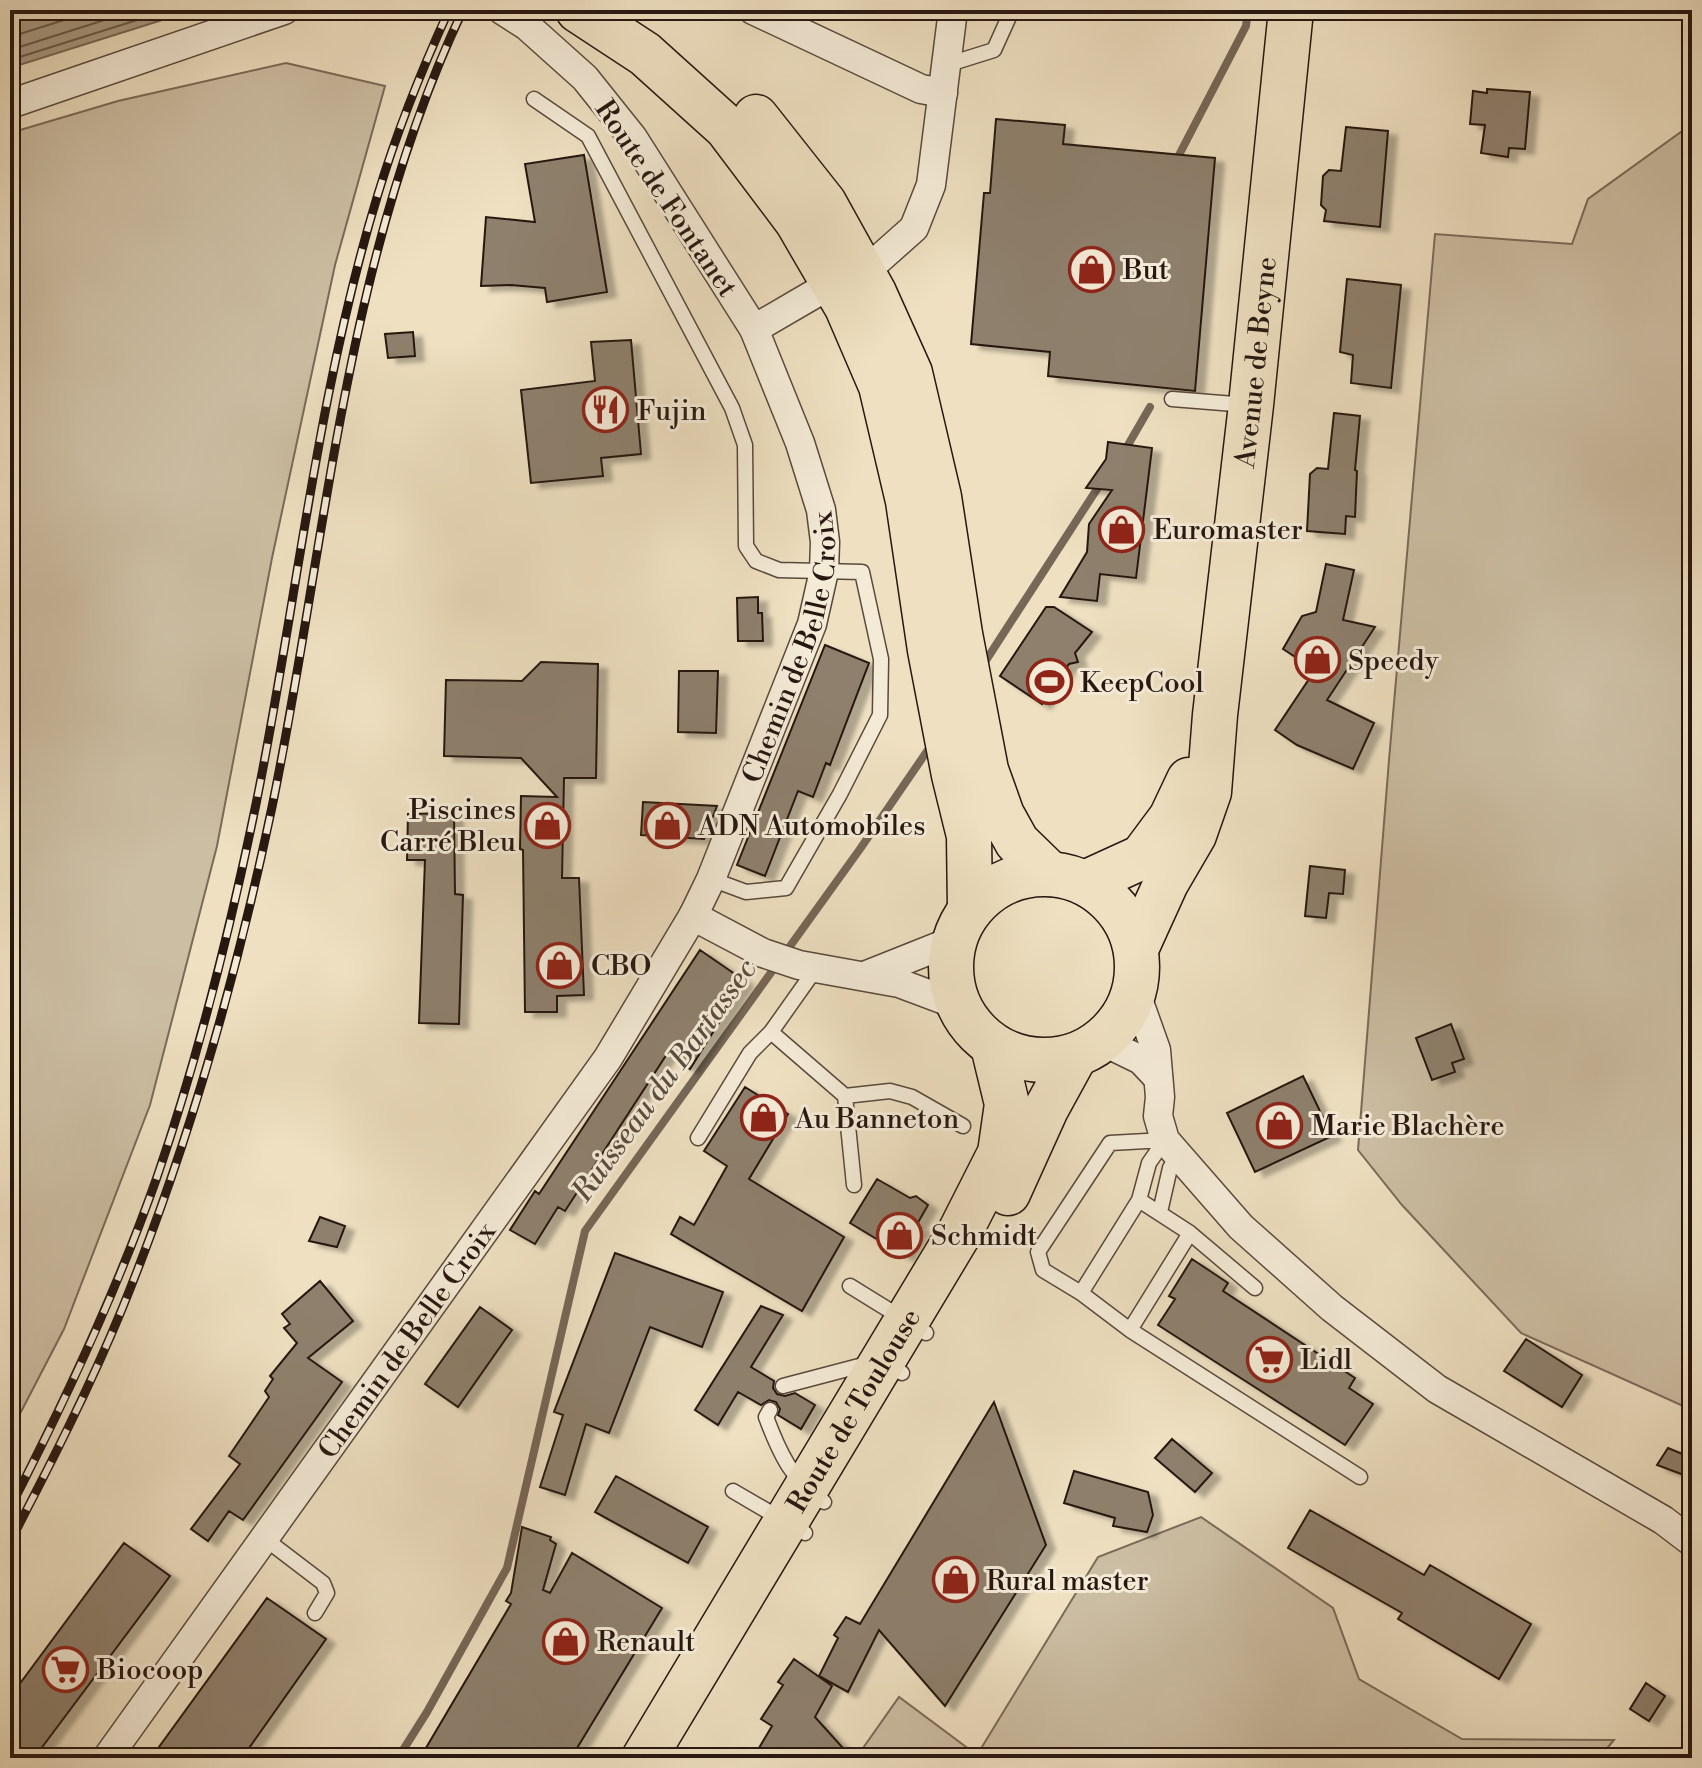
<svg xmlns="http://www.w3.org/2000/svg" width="1702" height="1768" font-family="'Libre Bodoni',serif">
	<defs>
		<filter id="shadow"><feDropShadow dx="9" dy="5" stdDeviation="2" flood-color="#0004"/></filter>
	</defs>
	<rect width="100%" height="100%" fill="#eee0c1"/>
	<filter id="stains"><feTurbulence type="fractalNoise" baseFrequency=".0025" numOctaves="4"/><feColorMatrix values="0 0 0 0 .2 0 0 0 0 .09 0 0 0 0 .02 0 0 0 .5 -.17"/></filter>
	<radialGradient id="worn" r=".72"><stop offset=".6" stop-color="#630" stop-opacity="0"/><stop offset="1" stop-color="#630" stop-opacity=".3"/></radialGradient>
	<!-- green -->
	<path fill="#ccbea3" stroke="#7a6a5a" stroke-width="2" d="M286,63L385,86L335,265L272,558L217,846L150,1105L64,1329L10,1433V133L118,101Z
		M1692,124V1410L1521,1333L1402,1205L1358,1150L1389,760L1435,234L1572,244L1588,199Z
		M1201,1517L1333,1608L1359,1679L1462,1739L1614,1740L1599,1758H856L899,1697L977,1755L1098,1557Z"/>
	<!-- water -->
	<path fill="#aa9c85" stroke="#766757" stroke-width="2" d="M10,10H194L10,68Z"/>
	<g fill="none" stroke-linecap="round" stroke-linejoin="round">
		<!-- shore -->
		<path stroke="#685a4b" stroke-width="2" d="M10,37L96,10
			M10,50L136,10
			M10,60L169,10"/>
		<!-- stream -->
		<path stroke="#766757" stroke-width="8" d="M1179,155L1246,26L1248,10
			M1128,445L1150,407
			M983,665L1097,489
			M398,1758L427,1712L507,1568L585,1231L860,849L932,744"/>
	</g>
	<!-- building -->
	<path fill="#8e806d" stroke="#271711" stroke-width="2" filter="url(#shadow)" d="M1487,89L1530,92L1525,149L1509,148L1508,157L1481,153L1485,125L1470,124L1473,91L1487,93Z
		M996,119L1065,125L1063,144L1215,158L1195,391L1048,376L1050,352L971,344L984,193H990Z
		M1346,127L1388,131L1380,227L1324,221L1326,210L1321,205L1323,176L1329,170L1341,171Z
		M584,155L607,292L547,302L545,288L511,285L481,286L486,217L535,222L525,164Z
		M1347,279L1401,285L1391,388L1351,383L1353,355L1340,352Z
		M413,332L415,356L388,358L385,334Z
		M631,340L641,454L601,458L603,476L531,483L521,390L595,381L591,342Z
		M1334,413L1360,416L1355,470L1357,471L1355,517L1346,516L1345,534L1307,531L1310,474L1317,468L1328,469Z
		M1108,442L1152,448L1136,578L1100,574L1097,601L1060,597L1087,552L1089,524L1112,490L1086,488L1106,459Z
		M1326,564L1354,570L1343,620L1375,627L1327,700L1374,723L1353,769L1297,745L1275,730L1315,670L1283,649L1302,616L1316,612Z
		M758,597V613H762L763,641H738L737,598Z
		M1046,607H1054L1092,632L1075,653L1078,662L1069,664L1042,704L1000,676Z
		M825,645L869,663L830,765L826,763L813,797L798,791L765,876L737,865Z
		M541,662L598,664L596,778H564L562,878H579L584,995L557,996V1012H525L523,850L520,849L521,796L557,797L521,758L444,756L446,680L522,681Z
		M679,671H718L716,733L678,732Z
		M643,802L717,806L704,839L641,835Z
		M454,813L455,894L463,895L459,1024L419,1023L425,860H407L408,814Z
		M1310,866L1345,870L1343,894L1329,893L1326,918L1305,916Z
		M700,950L745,981L690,1069L667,1054L565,1211L558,1207L535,1244L510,1230L535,1191L539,1194Z
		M1451,1024L1464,1059L1452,1063L1455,1072L1432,1080L1416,1038Z
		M1303,1076L1332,1136L1255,1172L1227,1113Z
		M745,1087L788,1114L749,1179L844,1237L802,1311L671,1234L680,1217L694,1225L727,1166L704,1151Z
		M877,1179L910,1198L916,1196L928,1205L916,1226L921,1228L905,1256L850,1223Z
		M320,1217L345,1226L337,1247L309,1241Z
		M615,1253L723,1292L702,1347L650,1327L609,1433L586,1424L565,1495L540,1487L563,1415L554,1412Z
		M1192,1259L1228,1283L1223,1291L1355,1378L1349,1388L1373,1404L1345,1445L1158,1325L1175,1299L1169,1296Z
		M320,1281L353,1321L308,1358L342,1382L243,1520L229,1511L208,1541L191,1529L240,1464L229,1456L269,1397L265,1391L273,1379L270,1376L297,1343L284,1328L290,1324L282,1314Z
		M761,1306L783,1315L751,1367L774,1381L773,1388L777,1394L785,1396L795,1393L815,1405L801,1429L778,1415L780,1409L776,1402L769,1400L761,1405L738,1392L718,1425L695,1410Z
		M480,1307L512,1330L458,1407L425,1384Z
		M1526,1339L1582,1375L1562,1407L1504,1371Z
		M994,1402L1046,1545L945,1706L879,1630L848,1692L819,1676L838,1638L834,1635L846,1617L860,1624Z
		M1172,1439L1212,1473L1195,1492L1155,1458Z
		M1668,1448L1692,1458V1478L1657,1465Z
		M1074,1471L1148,1492L1153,1515L1147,1532L1113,1526L1115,1518L1064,1503Z
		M616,1476L708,1527L688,1563L595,1512Z
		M1310,1510L1424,1575L1430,1565L1531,1624L1499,1679L1398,1619L1402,1613L1288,1548Z
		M522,1527L551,1537L550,1540L556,1544L543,1590L550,1593L572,1553L662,1608L571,1758H420L511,1604L506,1601L511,1593Z
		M124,1543L170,1576L34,1758H28L10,1744V1697Z
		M267,1598L326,1639L242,1758H151Z
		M794,1659L832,1686L815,1717L852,1758H753L772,1726L761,1719L783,1685L778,1682Z
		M1646,1683L1665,1696L1649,1721L1630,1709Z"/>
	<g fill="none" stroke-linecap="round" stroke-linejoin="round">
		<defs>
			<path id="service" d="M946,65L994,50L1012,10
				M534,99L588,136L732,408L745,445L746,546L756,561L779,570L862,572L881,659L880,715L840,794L786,888L746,892L711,879
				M1172,399L1247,405
				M817,967L771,1032L845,1096L854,1185
				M845,1096L890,1091L912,1097L963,1126
				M698,1138L750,1053L771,1032
				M1165,1140L1110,1143L1038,1252L1043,1270L1081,1293L1130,1330L1190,1233
				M1139,1200L1190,1233L1255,1288
				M1160,1212L1170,1168L1177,1157
				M850,1286L926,1333
				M1081,1293L1139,1200L1149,1163L1165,1140
				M1130,1330L1360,1477
				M783,1386L882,1360L902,1373
				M770,1410L766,1417C779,1452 792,1481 824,1502
				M733,1491L805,1533
				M264,1538L323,1583L327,1593L315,1613"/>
			<g id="minor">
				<path d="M753,10L921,89L943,93"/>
				<path d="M10,104L284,10"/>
				<path d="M878,260L914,228L931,185L953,10"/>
				<path d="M754,329L821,290"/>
				<path d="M693,916L763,953L799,965L899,983L958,1005"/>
				<path d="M867,975L955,940"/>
				<path d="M1135,991L1156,1050L1160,1097L1158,1116L1165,1140L1241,1227L1332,1308L1437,1389L1663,1520L1692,1542"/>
				<path d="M1102,1041L1141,1060L1158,1078"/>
				<path id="s1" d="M107,1758L608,1058L693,916L711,879L812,624L824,571L825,542L821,510L800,443L754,329L633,138L585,78L527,26L502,10"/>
			</g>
			<g id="primary">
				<path d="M578,10L645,54L727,128L797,221L847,307L881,386L908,501L930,650L954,775L969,836L970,910"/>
				<path d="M756,117L824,203L874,293L910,373L939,497L960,634L986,770L1002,815L1017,842L1050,874"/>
				<circle cx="1044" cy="967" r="93"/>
				<path d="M1085,883L1142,857L1171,818L1189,780"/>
				<path id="s2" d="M1136,949L1166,883L1194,835L1209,792L1215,715L1251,405L1291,10"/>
				<path d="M1008,1193L1046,1109L1075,1056"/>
				<path id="s3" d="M644,1758L960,1232L1000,1153L1007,1104L993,1046"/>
			</g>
		</defs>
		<!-- service casing -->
		<use href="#service" stroke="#59493d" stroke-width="17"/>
		<!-- minor casing -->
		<use href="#minor" stroke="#59493d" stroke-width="31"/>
		<!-- primary casing -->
		<use href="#primary" stroke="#271711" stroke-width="47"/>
		<!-- service -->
		<use href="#service" stroke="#f4ebd7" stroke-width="14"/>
		<!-- minor -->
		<use href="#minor" stroke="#f4ebd7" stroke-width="28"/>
		<!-- primary -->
		<use href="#primary" stroke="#eee0c1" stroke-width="44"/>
		<defs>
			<path id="rail" d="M10,1508C65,1401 117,1291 157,1177C199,1055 230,930 256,804C297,601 317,393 378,194C397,131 422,69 449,10
				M10,1542C50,1465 89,1389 122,1309C188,1147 236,979 272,807C327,541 344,260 463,10"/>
		</defs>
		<!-- rail casing -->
		<use href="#rail" stroke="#271711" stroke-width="9"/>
		<!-- rail -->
		<use href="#rail" stroke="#f4ebd7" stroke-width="6" stroke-dasharray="18" stroke-linecap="butt"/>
	</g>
	<!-- icons -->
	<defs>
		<symbol id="shop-ring" viewBox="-11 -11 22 22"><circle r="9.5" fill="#f4ebd7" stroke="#8f2418" stroke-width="1.5"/><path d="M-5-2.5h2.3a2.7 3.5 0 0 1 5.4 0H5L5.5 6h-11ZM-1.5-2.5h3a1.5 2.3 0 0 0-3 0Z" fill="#8f2418"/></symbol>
		<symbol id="restaurant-ring" viewBox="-11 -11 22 22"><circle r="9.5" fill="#f4ebd7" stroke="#8f2418" stroke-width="1.5"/><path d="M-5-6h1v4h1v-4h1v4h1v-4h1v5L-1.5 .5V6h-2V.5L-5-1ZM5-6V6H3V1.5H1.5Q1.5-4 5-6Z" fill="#8f2418"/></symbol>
		<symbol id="stadium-ring" viewBox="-11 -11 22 22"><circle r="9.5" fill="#f4ebd7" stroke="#8f2418" stroke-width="1.5"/><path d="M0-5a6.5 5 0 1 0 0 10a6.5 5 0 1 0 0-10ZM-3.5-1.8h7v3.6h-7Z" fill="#8f2418"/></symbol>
		<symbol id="supermarket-ring" viewBox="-11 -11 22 22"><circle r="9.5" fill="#f4ebd7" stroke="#8f2418" stroke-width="1.5"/><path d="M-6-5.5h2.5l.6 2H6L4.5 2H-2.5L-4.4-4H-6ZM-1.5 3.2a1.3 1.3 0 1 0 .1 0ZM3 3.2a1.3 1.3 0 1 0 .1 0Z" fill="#8f2418"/></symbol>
	</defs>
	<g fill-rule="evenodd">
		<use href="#shop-ring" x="1066" y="244" width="51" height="51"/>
		<use href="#restaurant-ring" x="580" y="384" width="51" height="51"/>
		<use href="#shop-ring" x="1096" y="504" width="51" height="51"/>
		<use href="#shop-ring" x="1292" y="634" width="51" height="51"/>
		<use href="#stadium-ring" x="1024" y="656" width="51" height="51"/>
		<use href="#shop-ring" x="522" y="800" width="51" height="51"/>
		<use href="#shop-ring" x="642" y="800" width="51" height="51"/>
		<use href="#shop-ring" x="534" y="940" width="51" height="51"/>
		<use href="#shop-ring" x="738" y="1092" width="51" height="51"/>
		<use href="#shop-ring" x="1254" y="1100" width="51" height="51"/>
		<use href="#shop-ring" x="874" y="1210" width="51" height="51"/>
		<use href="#supermarket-ring" x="1244" y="1334" width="51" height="51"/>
		<use href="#shop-ring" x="930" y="1554" width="51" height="51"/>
		<use href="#shop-ring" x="540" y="1616" width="51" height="51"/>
		<use href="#supermarket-ring" x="40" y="1644" width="51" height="51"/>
	</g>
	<g text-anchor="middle" stroke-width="6" stroke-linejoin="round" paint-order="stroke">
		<!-- street labels -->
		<g font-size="28" fill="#271711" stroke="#f4ebd7">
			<text transform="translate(667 198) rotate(56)" y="10">Route de Fontanet</text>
			<text dy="10" stroke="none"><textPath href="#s2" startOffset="606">Avenue de Beyne</textPath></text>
			<text dy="10" stroke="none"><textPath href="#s1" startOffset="1314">Chemin de Belle Croix</textPath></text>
			<text dy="10" stroke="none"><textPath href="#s1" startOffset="514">Chemin de Belle Croix</textPath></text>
			<text dy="10" stroke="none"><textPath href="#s3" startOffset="406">Route de Toulouse</textPath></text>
		</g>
		<!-- poi labels -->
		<g font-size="28" fill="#271711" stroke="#f4ebd7" text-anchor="start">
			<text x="1123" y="279">But</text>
			<text x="637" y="420">Fujin</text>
			<text x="1153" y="539">Euromaster</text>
			<text x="1348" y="670">Speedy</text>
			<text x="1080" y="692">KeepCool</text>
			<text x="516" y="819" text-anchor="end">Piscines<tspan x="516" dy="32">Carré Bleu</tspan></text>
			<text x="698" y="835">ADN Automobiles</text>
			<text x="591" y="975">CBO</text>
			<text x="795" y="1128">Au Banneton</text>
			<text x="1311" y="1135">Marie Blachère</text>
			<text x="931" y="1245">Schmidt</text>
			<text x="1300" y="1369">Lidl</text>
			<text x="986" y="1590">Rural master</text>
			<text x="597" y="1651">Renault</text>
			<text x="97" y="1679">Biocoop</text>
		</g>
		<!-- water labels -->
		<g font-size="30" font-style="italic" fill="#5b4c3f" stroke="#f4ebd7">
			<text transform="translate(664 1080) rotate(-54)" y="10">Ruisseau du Bartassec</text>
		</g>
	</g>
	<!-- margin -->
	<rect width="1702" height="1768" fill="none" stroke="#eee0c1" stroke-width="40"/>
	<rect x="12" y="12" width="1678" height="1744" fill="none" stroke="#271711" stroke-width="4"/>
	<rect x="20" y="20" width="1662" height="1728" fill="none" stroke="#271711" stroke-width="2"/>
	<rect width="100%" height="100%" filter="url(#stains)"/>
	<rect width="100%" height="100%" fill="url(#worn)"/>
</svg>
